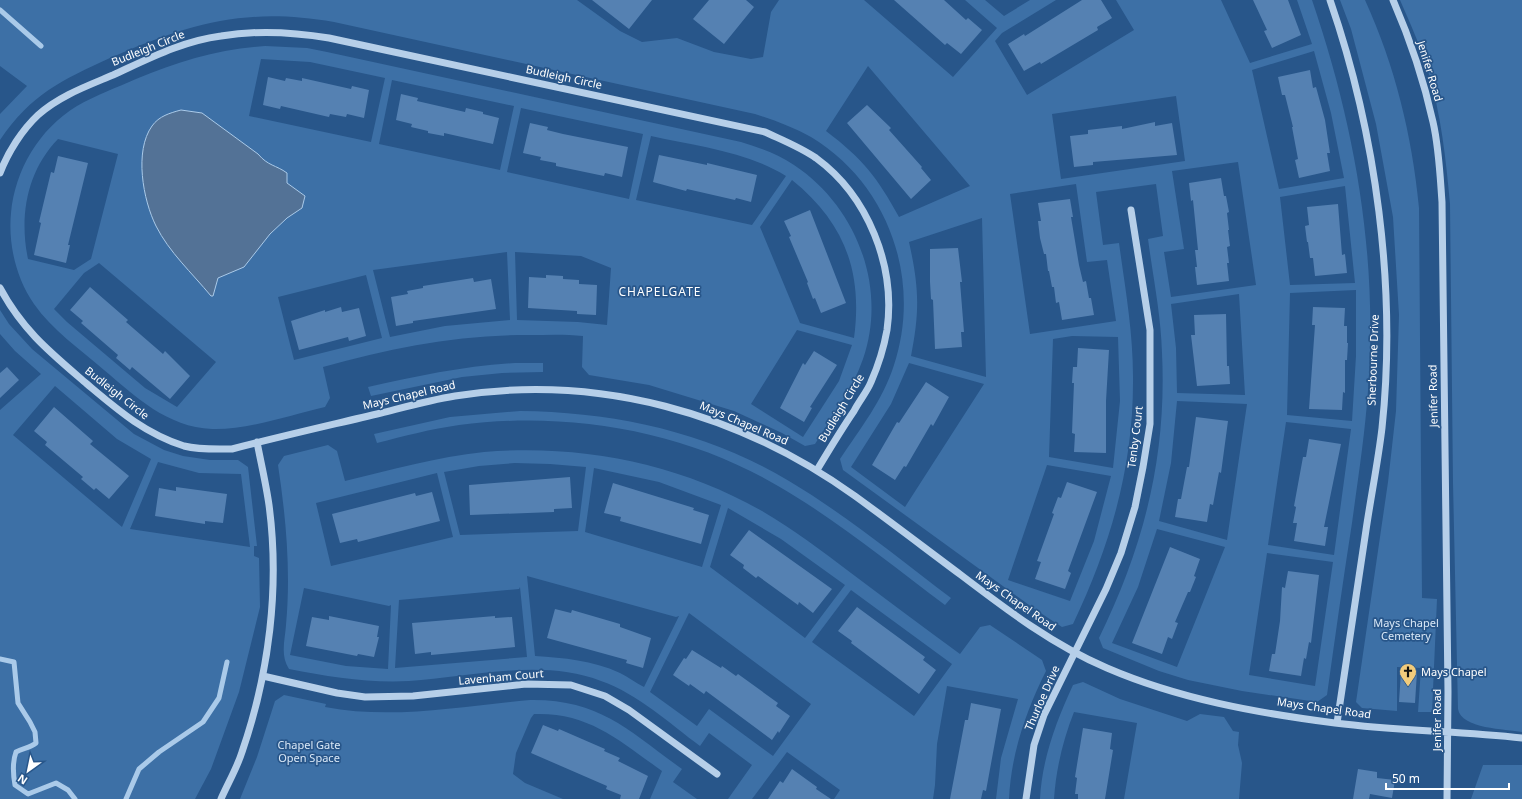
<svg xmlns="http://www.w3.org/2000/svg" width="1522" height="799" font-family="'Noto Sans',sans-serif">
	<rect width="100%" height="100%" fill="#28568a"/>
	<!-- green -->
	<path fill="#3d70a6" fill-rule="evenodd" d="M0,0H577L620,31L642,42L677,38L714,52L751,59L763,57L771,12L779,0H864L953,77L997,28L965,0H985L1004,16L1030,0H1056L1002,33L995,41L1027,95L1134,30L1116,0H1221L1250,63L1312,44L1297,0H1312C1355,126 1378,256 1368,390C1365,434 1358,479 1352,523C1343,580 1335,638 1327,695L1317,702L1242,691L1188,680L1159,671L1103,648L1099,638C1144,546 1167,456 1162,353C1161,315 1153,277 1148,239L1163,236L1156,184L1096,192L1103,245L1119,243C1125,287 1133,331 1133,376C1134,465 1111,544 1073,624L1062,627L1036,610L843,470L840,459C860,429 883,400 894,365C922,280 889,184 811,137C793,127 774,120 755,114L334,22C245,7 191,23 110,58C62,80 31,94 0,140V114L27,86L0,66ZM1314,51L1331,113L1344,178L1279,189L1252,70ZM868,66L970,186L899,217C877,177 863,159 826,131ZM1176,96L1185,161L1061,179L1052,114ZM1238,162L1256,285L1171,297L1164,252L1184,249L1172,171ZM1076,184L1087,262L1107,260L1116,321L1030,334L1010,194ZM1345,186L1355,283L1290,285L1280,197ZM982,218L986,377L911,356C920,310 919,287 909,242ZM1356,290V356L1352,421L1287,415L1290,293ZM1239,294L1245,395L1177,393L1176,348L1171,304ZM1072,336L1118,337L1120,401L1113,468L1049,457L1053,339ZM909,363L984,384L905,507L851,467L891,404ZM1177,401L1247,404L1227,540L1159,521L1171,463ZM1286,422L1351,429L1334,555L1268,545ZM1047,465L1111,476L1094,541L1070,601L1008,580ZM1157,529L1225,547L1177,667L1112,643L1138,587ZM1267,553L1333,562L1315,686L1249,675Z
		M1340,0H1365C1395,66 1412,135 1419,208L1422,598L1437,599L1432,712H1418L1421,668L1397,667V711L1362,708L1356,702L1388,482L1396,411L1399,315L1393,217L1376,124L1351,29Z
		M1400,0H1522V732C1506,729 1461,729 1458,709L1453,483L1450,204C1446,159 1441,114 1428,71C1421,47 1410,23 1400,0Z
		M265,46L307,48L327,52L741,142C760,148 778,154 794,165C856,206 888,287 863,359C852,390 833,416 815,444L805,446L782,433L734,411L649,385L589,375L582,367L583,336C565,334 546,335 528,335C458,335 391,348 323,367L330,398L325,407C290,415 248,430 212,429C167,427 136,397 104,370C80,349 52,330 34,304C16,278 8,244 11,213C15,170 39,129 77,106C96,95 116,88 136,79C179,61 219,49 265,46ZM261,59L310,62L385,78L371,142L249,116ZM392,80L514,106L500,170L379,144ZM521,108L643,134L629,199L507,172ZM651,136C695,146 746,151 786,176L752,225L636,200ZM58,139L118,154L91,259L74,270L28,259C19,216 27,171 58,139ZM792,180C844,222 863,271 854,338L800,323L760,227ZM507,252L510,320L445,326L390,337L373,270ZM515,252L581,256L611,268L607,325L578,322L517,320ZM99,263L216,362L177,407L145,388L67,322L54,309L84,273ZM366,275L382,338L294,360L278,297ZM797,330L852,345L839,381L803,437L751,404Z
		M0,310L9,324L32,349L134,434L164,450L183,456L210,460H238L248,467L257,546H254V556L259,558L260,607L239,692L211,769L195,799H0V410L41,374L15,351L0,334ZM55,386L117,439L151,459L122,527L13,435ZM158,462L199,473L241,474L250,547L130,529Z
		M515,363H543V372L502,373L462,377L371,396L368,387C417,376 465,366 515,363Z
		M520,411C614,412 708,432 789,481C846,515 898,558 951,598L945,605C890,564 837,520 778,486C683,430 567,411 459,425C431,429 404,436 377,443L374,434L450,417Z
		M328,445L337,451L345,481C391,470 437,457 484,452C580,444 678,463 762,511C793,529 822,551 851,573C887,600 923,627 960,654L980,627L990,625L1042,660L1046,671C1026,711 1011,754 1009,799H996L1001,758L1018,699L947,686L937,744L935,785L933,799H834L840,790L787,752L752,799H728L752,765L709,733L700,746C669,723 638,694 601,681C542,658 471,677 409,681C368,683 329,677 289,669C280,655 285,640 286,625C291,571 286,518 278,465L284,456ZM515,463L550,464L586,467L578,531L460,535L444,472L479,466ZM594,468L659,482L721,505L702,567L585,532ZM437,473L453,537L331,566L316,503ZM728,508L781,539L845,585L805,638L710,567ZM527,576L676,617L679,616L644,687C636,683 628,677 620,673C592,660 564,658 535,656ZM520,587L527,657L395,668L399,600L519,589ZM304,588L389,606L391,605L388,669L346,666L290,655ZM851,590L952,664L914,716L812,642ZM689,613L811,704L773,756L709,709L697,726L650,692Z
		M1083,682L1120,699L1187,721L1200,714L1224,717L1233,731L1239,732L1238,745L1242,763L1239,799H1124L1137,723L1074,712C1063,740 1056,769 1054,799H1040C1042,759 1056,722 1073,685Z
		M284,695L326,704L325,707C393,720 462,706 530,700C600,699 629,731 682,769L673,782L697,799H650L662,771C620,741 589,712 534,714L531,718L516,753L513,774L525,783L563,799H240L257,757L275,701Z
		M1483,765H1522V799H1471Z"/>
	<!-- water -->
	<path fill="#537296" stroke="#aacae9" d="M181,110L202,113L258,154C268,166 276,165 287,173V183L305,196L302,208L287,218L270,234L244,267L218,278L213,296H211C192,273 169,252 156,226C143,200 134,151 152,126C159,116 170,113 181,110Z"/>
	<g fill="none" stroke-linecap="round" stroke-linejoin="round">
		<!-- stream -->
		<path stroke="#aacae9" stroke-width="5" d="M0,10L41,46
			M0,659L14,662L18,703L30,722L35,732L36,743C30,748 23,748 16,752C12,763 13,774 15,785L28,794L56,783L68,790L75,799
			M126,799L139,769L159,752L203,722L219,698L227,662"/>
	</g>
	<!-- building -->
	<path fill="#5581b2" d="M592,0H652L629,29Z
		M709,0H746L754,7L724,44L693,19Z
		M894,0H944L966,20L968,18L982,30L961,54L947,43L945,45Z
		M1082,0H1101L1112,18L1097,27L1098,30L1041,64L1040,62L1024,71L1008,44L1024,34L1025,36Z
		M1253,0H1288L1301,35L1272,48L1264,31L1267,30Z
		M1310,70L1313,88L1316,87L1325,120L1330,153H1327L1330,171L1299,178L1295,160L1298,159L1292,127H1293L1285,95H1282L1278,77Z
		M268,77L285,81L286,78L302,81V78L351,89L352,86L369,90L364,118L347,114L346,117L330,114L329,117L281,106L280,109L263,105Z
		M401,94L418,98L417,101L465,112L466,108L483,112V114L499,118L493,144L444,133V136L428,133V131L411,127L412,124L396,120Z
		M867,105L891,128L889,130L922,167L921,168L931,180L911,199L847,123Z
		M1155,122V126L1172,123L1177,155L1093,162V165L1074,167L1070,136L1088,134V130L1122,126V129Z
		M530,123L548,127L547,130L563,134L628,147L622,177L605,173L604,176L556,166V163L540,160L541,157L523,153Z
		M659,155L707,165V163L757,175L751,202L736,198L735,200L687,189L686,191L653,182Z
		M58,156L88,163L68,245H70L66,263L34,255L41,223L39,222L51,172L54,173Z
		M1221,178L1224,196H1226L1229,212L1227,213L1229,230H1228L1230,246L1227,247L1229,263H1227L1229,281L1197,285L1195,267H1197L1195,250H1198L1193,200L1191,201L1189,183Z
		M1070,199L1073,217H1071L1079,265L1083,282L1086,281L1089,298H1091L1094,315L1062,320L1059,302L1056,303L1054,287H1052L1049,271H1048L1046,254H1044L1040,238L1038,221H1041L1038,203Z
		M1338,204L1342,255L1345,254L1347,273L1315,276L1313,258H1310L1308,242H1307L1305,226L1309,225L1307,207Z
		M810,210L846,303L821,313L815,298L813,299L807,283L808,282L789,237L791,236L784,221Z
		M958,248L962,282H960L964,332H961L962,347L935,349L933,300L931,299L930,282V249Z
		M546,275L563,276V279L579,280V284L597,285L596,315L577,314V311L528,308L529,277L546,278Z
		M473,278L474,282L491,279L496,309L413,321V323L396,326L391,297L408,294L407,291L423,288V286Z
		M90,287L128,320L126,322L163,354L165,351L190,376L170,399L132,367L130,370L116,358L118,355L81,323L83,321L70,310Z
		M341,307L342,312L359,308L366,336L349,341L348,337L299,350L291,321L325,310V312Z
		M1313,307L1345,308L1344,326H1347V343H1348L1347,360H1345V393L1343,392L1342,410L1309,409L1315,325H1312Z
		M1226,314L1227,366H1229L1230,384L1197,386L1191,335H1195L1194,315Z
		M1078,348L1109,350L1106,401V453L1074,452L1075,434L1072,433L1074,383H1072L1073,367H1077Z
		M814,351L837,365L810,407L812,408L804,422L780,408L803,363L805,365Z
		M7,367L19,380L0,398V373Z
		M926,382L949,397L933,426L931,424L906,467L904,466L895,480L872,465L897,422L899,423Z
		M54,407L93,441L90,444L129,476L109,499L96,488L94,490L81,479L83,477L45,445L47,442L34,431Z
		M1196,417L1228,421L1221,473L1219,472L1213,505L1210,504L1207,522L1175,517L1178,499H1181L1187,467H1189Z
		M1309,439L1341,444L1324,527H1328L1325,546L1294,541L1297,523H1293L1296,507L1294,506L1303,457H1306Z
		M570,477L572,508L554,509V512L470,515L469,485Z
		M1067,482L1097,492L1068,571L1071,573L1065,589L1035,579L1041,562L1037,561L1054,514L1052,513L1058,497L1061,498Z
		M613,483L694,508L693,510L709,515L701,544L620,521L621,517L604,513Z
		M176,487L227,494L223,523L205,521V524L155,516L159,488L176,491Z
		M432,492L440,521L358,542L357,539L340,543L332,514L415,493L416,496Z
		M749,530L832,589L813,613L799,602L798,605L758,576L756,578L743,568L744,565L730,555Z
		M1170,547L1200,559L1194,576L1196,577L1190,592H1188L1175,622L1178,623L1172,639L1168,637L1162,654L1132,643Z
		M1288,571L1319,575L1311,643L1309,642L1306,659L1304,658L1301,676L1269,671L1272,654H1275L1280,621L1282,587L1285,588Z
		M857,607L925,657L923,660L936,670L919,694L851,643L852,641L838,631Z
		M555,609L571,613L572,610L620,624V627L651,638L643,668L626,663L627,660L547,638Z
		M329,616L379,626L377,637H379L374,657L358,654L357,656L306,646L312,617L329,620Z
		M495,616V618L512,617L515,647L431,655V652L415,654L412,623Z
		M692,650L721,668L722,666L736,676L738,674L778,703L776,706L790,716L779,733L778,731L772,740L706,691L704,694L690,684L689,686L673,675L684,658L686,659Z
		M1401,671L1417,672L1415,703L1399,702Z
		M971,703L1001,709L986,791L983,790L981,799H950L965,720H968Z
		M543,725L558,731L559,729L605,749L604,751L620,758L618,761L648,776L639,799H620L621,795L606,789L607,786L531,753Z
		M1083,728L1112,733L1110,749L1113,750L1105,799H1078V794H1075L1077,778L1075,777Z
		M792,769L817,787L816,789L831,799H768L780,781L783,783Z
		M1358,769L1377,772V778L1395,780L1392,798L1370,794L1369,799H1353Z"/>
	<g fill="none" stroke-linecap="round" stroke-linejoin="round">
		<!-- minor -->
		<path stroke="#b6cfe9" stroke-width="7" d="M1330,0C1376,133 1397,288 1382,428C1378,462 1371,496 1366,530C1356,594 1347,659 1337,723
			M1393,0C1410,39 1424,81 1433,122C1439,148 1440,175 1442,202L1448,692L1447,799
			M0,173C8,152 22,130 38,115C59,96 87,86 113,75C148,59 182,41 221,36C257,30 293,32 329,38L765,132C782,140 800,147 816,158C868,196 896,266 887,330C884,347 878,366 871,382C867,392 859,401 854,411C841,430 829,450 817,470
			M0,288C23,331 51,353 87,384C118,410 144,433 184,446C200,450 216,449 232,449C282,436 331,425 381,413C405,407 430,400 455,396C598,373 739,413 855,496C891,522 926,549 961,575C1007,610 1053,645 1107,668C1179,699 1257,713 1335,723C1397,731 1460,731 1522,738
			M263,676L337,693L365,697L413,696L526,684L571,685L605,696L629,710L717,774
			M221,799C228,783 237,768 242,752C269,674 280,587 269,505C266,484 261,463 257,442
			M1026,799L1034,745L1044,715L1106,589L1121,553L1135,507L1143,467L1150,424V330L1131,210"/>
	</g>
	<!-- icons -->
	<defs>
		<symbol id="church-pin" viewBox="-11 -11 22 30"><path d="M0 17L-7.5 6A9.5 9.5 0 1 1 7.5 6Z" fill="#f1cb7c" stroke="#28568a"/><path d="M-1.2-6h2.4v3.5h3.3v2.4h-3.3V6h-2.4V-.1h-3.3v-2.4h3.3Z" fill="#111"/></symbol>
	</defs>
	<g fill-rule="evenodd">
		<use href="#church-pin" x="1398" y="662" width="20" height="27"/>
	</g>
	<g text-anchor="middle" stroke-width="3.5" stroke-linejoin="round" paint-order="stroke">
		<!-- street labels -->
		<g font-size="11" fill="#fff" stroke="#28568a">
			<text transform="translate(148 48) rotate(-22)" y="4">Budleigh Circle</text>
			<text transform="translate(1430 71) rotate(73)" y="4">Jenifer Road</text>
			<text transform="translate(564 77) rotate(12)" y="4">Budleigh Circle</text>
			<text transform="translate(1373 360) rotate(-88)" y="4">Sherbourne Drive</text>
			<text transform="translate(117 393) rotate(38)" y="4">Budleigh Circle</text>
			<text transform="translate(409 395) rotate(-13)" y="4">Mays Chapel Road</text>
			<text transform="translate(1433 396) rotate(-91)" y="4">Jenifer Road</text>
			<text transform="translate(841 408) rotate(-59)" y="4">Budleigh Circle</text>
			<text transform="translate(744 423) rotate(23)" y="4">Mays Chapel Road</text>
			<text transform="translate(1135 437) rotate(-83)" y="4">Tenby Court</text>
			<text transform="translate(1016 601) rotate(35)" y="4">Mays Chapel Road</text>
			<text transform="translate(501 677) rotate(-5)" y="4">Lavenham Court</text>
			<text transform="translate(1042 698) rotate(-66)" y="4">Thurloe Drive</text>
			<text transform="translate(1324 708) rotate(8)" y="4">Mays Chapel Road</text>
			<text transform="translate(1437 720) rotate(-90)" y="4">Jenifer Road</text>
		</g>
		<!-- park labels -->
		<g font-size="11" fill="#d9e8f7" stroke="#28568a">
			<text x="1406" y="627">Mays Chapel<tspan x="1406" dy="13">Cemetery</tspan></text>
			<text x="309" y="749">Chapel Gate<tspan x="309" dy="13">Open Space</tspan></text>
		</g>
		<!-- poi labels -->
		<g font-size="11" fill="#fff" stroke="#28568a" text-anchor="start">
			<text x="1421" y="676">Mays Chapel</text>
		</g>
		<!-- neighbourhood labels -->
		<g font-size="12" letter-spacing="1" fill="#fff" stroke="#28568a">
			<text x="660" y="296">CHAPELGATE</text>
		</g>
	</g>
	<!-- north arrow -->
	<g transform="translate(28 771) rotate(213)" stroke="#28568a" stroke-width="3" paint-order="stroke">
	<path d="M0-3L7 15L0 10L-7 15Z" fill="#ffffff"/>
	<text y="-6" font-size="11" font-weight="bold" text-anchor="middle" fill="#ffffff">N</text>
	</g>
	<!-- scale -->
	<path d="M1386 783v6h123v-6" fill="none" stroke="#ffffff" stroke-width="2"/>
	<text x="1392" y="783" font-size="12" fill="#ffffff" stroke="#28568a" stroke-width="3" paint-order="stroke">50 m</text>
</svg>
